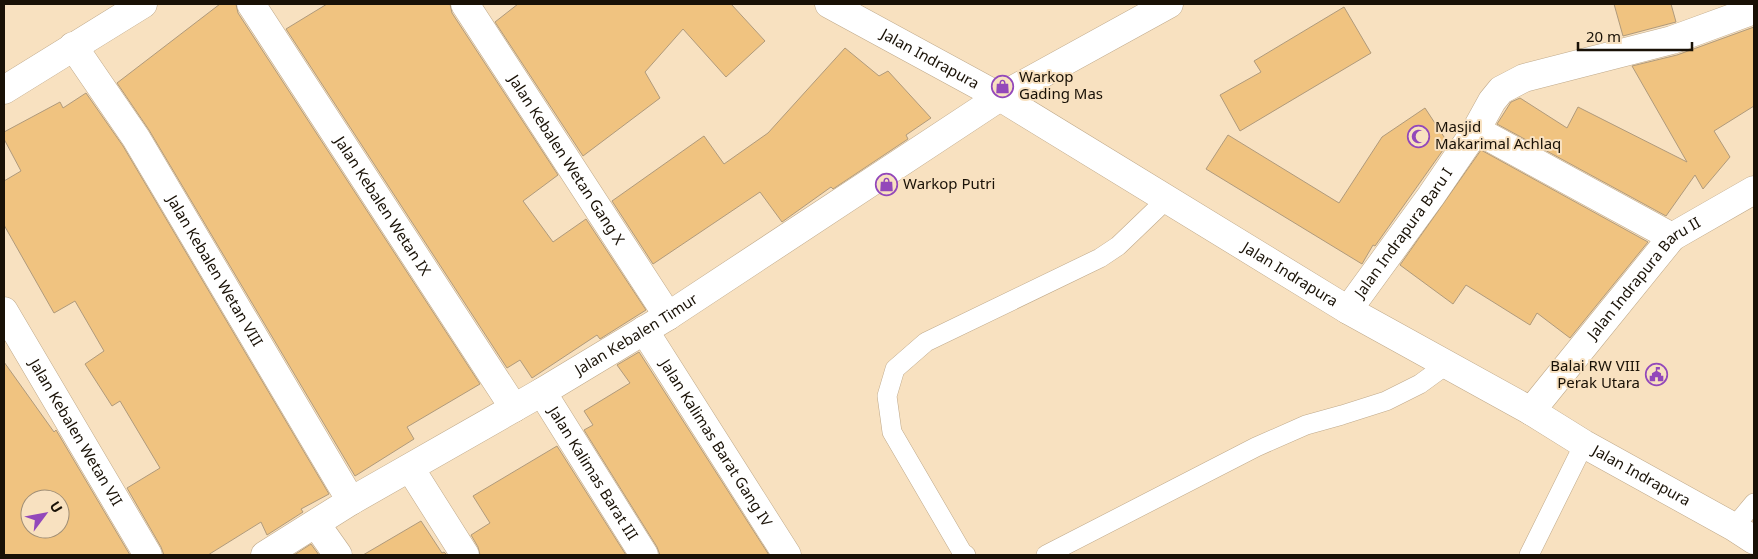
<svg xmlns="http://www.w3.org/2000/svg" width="1758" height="559" font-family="'Noto Sans',sans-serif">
	<rect width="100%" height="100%" fill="#f8e1c0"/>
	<!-- building -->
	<path fill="#f0c380" stroke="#b09a7b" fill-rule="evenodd" d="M220,4H236L238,13L480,384L407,427L414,439L355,476L149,130L117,83Z
		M327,4H450L452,13L558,175L523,201L553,242L586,219L646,310L600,339L597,335L532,378L520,360L507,368L286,29Z
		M518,4H731L765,41L726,77L683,29L645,72L660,98L583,156L495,22Z
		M1614,4H1671L1676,22L1623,36Z
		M1344,7L1371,53L1240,131L1220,95L1261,72L1254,61Z
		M1754,27V106L1714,131L1730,157L1703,189L1695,175L1666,216L1497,124L1511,102L1520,98L1567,128L1578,107L1687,162L1632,66L1677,55Z
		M845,48L879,76L888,71L931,118L906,135L908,139L833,189L831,187L782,222L760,192L653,264L612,201L704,136L724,164L768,133Z
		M86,93L123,146L329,494L301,509L303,512L267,535L261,522L208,555H164L161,547L127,488L160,468L120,401L112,406L85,364L104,351L75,301L54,313L4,225V181L21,171L4,139V132L60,102L63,108Z
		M1425,108L1448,143L1375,246L1373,245L1362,264L1206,169L1228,135L1339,203L1382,137Z
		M1481,150L1648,242L1570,338L1537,313L1530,325L1466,285L1453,304L1400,265Z
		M639,352L769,555H660L657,547L584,430L593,425L584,411L630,383L617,365Z
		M4,362L54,432L56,430L130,555H4ZM30,499H60V529H30Z
		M557,446L626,555H480L478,547L471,535L490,523L473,496Z
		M421,521L442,553L444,552L447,555H363Z
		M311,544L319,555H294Z"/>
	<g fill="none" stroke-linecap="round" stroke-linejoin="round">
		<defs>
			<path id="service" d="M1734,527L1754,503
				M966,555L962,552L892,432L887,396L895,369L926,342L1100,258L1118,246L1167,199
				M1046,555L1256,447L1306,425L1342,415L1386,401L1420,384L1446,365
				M1529,555L1584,444"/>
			<g id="minor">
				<path id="s1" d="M251,4L514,408"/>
				<path id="s2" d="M465,4L668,316"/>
				<path id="s3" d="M829,4L1000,97"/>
				<path id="s4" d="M73,46L136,138L351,501"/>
				<path d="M4,90L143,4"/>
				<path d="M1672,237L1476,130L1492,101L1501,90L1524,78L1672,40L1754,10"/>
				<path id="s5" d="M1348,310L1431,196L1476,130"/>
				<path id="s6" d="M4,311L148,555"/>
				<path id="s7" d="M644,330L787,555"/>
				<path id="s8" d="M542,392L644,555"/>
				<path id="s9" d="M1531,411L1672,237L1754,190"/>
				<path d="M410,468L465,555"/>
				<path d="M316,524L338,555"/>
			</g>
			<g id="tertiary">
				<path id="s10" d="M1000,97L1348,310L1531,411L1584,444L1734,527L1754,540"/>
				<path id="s11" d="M265,555L351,501L542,392L668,316L1000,97L1169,4"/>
			</g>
		</defs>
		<!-- service casing -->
		<use href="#service" stroke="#bfa98a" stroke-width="20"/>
		<!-- minor casing -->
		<use href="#minor" stroke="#bfa98a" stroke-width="29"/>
		<!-- tertiary casing -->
		<use href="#tertiary" stroke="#bfa98a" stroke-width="29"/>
		<!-- service -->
		<use href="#service" stroke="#fff" stroke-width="19"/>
		<!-- minor -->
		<use href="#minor" stroke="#fff" stroke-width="28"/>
		<!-- tertiary -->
		<use href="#tertiary" stroke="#fff" stroke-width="28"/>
	</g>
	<!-- icons -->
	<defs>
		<symbol id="shop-ring" viewBox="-11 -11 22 22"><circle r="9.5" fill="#f8e1c0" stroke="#9348ba" stroke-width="1.5"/><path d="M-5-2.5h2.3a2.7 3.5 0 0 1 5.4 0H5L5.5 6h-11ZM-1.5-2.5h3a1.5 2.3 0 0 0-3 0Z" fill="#9348ba"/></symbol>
		<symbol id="mosque-ring" viewBox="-11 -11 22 22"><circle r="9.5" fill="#f8e1c0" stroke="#9348ba" stroke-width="1.5"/><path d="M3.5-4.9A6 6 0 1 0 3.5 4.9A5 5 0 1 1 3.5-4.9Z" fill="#9348ba"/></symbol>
		<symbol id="civic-ring" viewBox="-11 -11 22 22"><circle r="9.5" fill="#f8e1c0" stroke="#9348ba" stroke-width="1.5"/><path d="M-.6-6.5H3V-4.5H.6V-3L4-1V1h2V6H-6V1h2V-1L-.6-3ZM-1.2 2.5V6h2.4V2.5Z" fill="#9348ba"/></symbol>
	</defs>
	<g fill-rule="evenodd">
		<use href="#shop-ring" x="990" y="74" width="25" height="25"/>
		<use href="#mosque-ring" x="1406" y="124" width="25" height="25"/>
		<use href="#shop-ring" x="874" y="172" width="25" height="25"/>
		<use href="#civic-ring" x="1644" y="362" width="25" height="25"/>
	</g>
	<g text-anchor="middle" stroke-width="4" stroke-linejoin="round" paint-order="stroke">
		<!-- street labels -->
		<g font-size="15" fill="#191106" stroke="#f8e1c0">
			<text dy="5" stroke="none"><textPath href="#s3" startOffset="115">Jalan Indrapura</textPath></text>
			<text dy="5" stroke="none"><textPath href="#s2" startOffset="186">Jalan Kebalen Wetan Gang X</textPath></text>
			<text dy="5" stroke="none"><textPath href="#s1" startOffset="241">Jalan Kebalen Wetan IX</textPath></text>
			<text dy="5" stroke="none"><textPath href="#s5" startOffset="95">Jalan Indrapura Baru I</textPath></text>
			<text dy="5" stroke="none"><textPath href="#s4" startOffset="266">Jalan Kebalen Wetan VIII</textPath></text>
			<text dy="5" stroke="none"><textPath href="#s10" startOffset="340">Jalan Indrapura</textPath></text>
			<text dy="5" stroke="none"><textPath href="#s9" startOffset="175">Jalan Indrapura Baru II</textPath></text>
			<text dy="5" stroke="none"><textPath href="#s11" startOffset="432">Jalan Kebalen Timur</textPath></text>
			<text dy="5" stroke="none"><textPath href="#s6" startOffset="141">Jalan Kebalen Wetan VII</textPath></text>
			<text dy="5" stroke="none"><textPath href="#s7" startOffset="134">Jalan Kalimas Barat Gang IV</textPath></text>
			<text dy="5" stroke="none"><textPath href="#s8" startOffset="96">Jalan Kalimas Barat III</textPath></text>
			<text dy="5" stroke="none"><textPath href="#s10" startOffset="745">Jalan Indrapura</textPath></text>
		</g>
		<!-- poi labels -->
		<g font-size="15" fill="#191106" stroke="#f8e1c0" text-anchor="start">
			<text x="1019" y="82">Warkop<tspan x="1019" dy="17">Gading Mas</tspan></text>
			<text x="1435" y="132">Masjid<tspan x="1435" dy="17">Makarimal Achlaq</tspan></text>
			<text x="903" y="189">Warkop Putri</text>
			<text x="1640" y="371" text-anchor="end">Balai RW VIII<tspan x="1640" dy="17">Perak Utara</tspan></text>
		</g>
	</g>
	<!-- border -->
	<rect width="1758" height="559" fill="none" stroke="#191106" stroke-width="10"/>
	<!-- north arrow -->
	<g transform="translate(45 514) rotate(58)"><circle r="24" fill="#f8e1c0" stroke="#9f8e76"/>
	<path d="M0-4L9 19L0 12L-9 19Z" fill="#9348ba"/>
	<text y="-8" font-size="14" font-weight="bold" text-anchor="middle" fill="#191106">U</text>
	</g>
	<!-- scale -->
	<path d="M1578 42v8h114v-8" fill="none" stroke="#191106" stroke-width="2.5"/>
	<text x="1586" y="42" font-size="15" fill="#191106" stroke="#f8e1c0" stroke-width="4" paint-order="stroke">20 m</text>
</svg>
